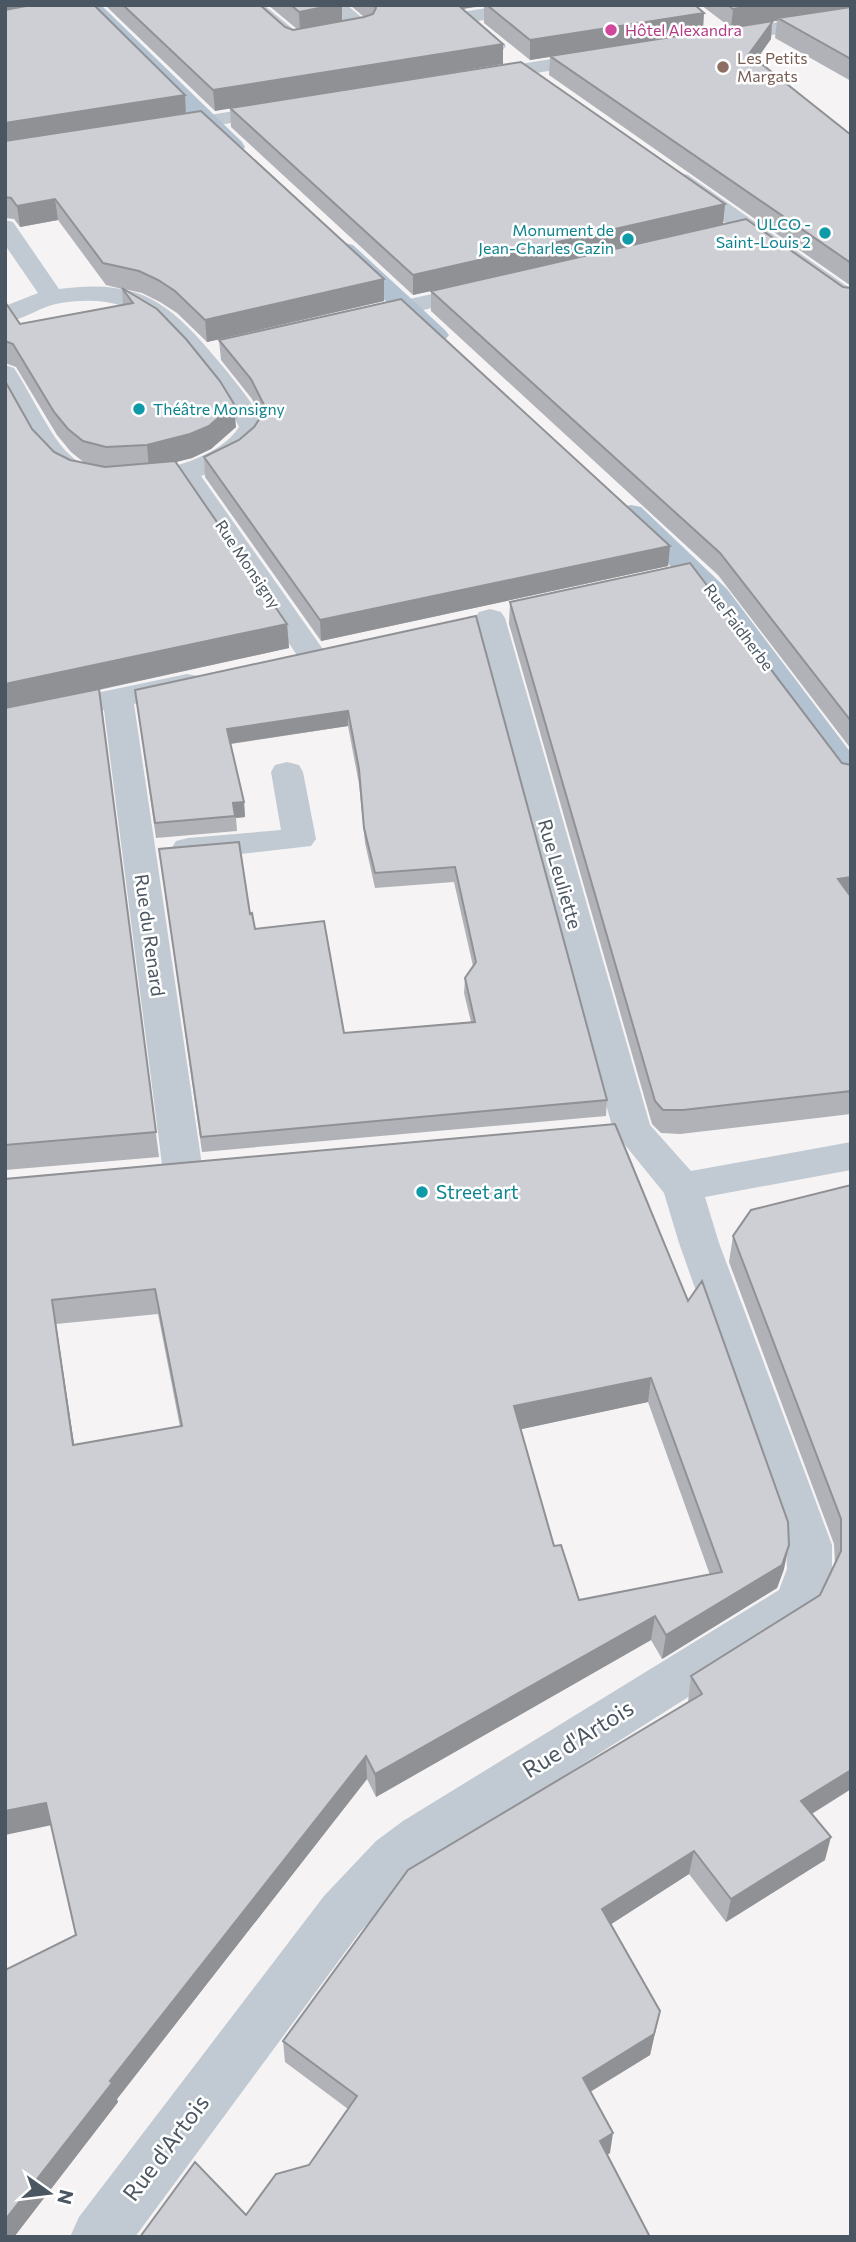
<svg xmlns="http://www.w3.org/2000/svg" width="856" height="2242" font-family="Commissioner,sans-serif">
	<rect width="100%" height="100%" fill="#f5f3f3"/>
	<g fill="none" stroke-linecap="round" stroke-linejoin="round">
		<!-- minor -->
		<path fill="#c1cad2" fill-rule="evenodd" d="M242,5H264L299,34L348,25L324,5H347L374,28L371,32L364,34L295,47L288,45Z
			M505,5H553L543,11L478,21L506,46L503,50H489L452,18L462,12Z
			M851,11V23L719,43L712,41L709,37L712,33L719,31Z
			M601,51L608,53L611,57L608,61L477,83L470,81L467,77L470,73L477,71Z
			M283,103L290,105L294,109L290,113L166,134L158,133L155,128L158,123L166,122Z
			M680,173L688,175L851,289V307L842,305L672,185L669,180L672,175Z
			M5,220L13,222L59,289C147,277 174,308 225,369C240,388 255,405 265,427C250,454 231,467 201,476L327,655L323,661L312,664L301,661L178,482C135,489 78,498 45,462C37,453 32,440 26,430C9,402 5,398 5,365L14,368C29,390 51,438 69,454C75,460 83,466 91,469C132,482 216,464 239,427C230,408 217,394 205,378C164,326 134,291 61,303C41,306 25,319 5,323V306L38,293L5,245Z
			M481,283L490,285L493,290L490,295L365,323L356,321L353,316L356,311Z
			M490,609L501,612L505,618L650,1125L691,1171L851,1142V1170L705,1197L719,1243L832,1545V1576L813,1618L439,1855L412,1875L360,1932L135,2237H70L79,2217L324,1896L376,1841L403,1821L779,1590L787,1569L786,1545L679,1243L664,1193L613,1130L475,618L479,612Z
			M187,674L198,676L203,683L198,690L134,704L203,1172L197,1182L183,1186L169,1182L163,1172L104,710L5,731V712Z
			M287,762L299,765L303,772L316,839L311,846L188,860L176,857L171,849L176,841L188,838L281,830L271,772L275,765Z"/>
		<!-- major -->
		<path fill="#b3c2d1" fill-rule="evenodd" d="M80,5H101L242,142L245,147L242,152H226Z
			M345,243L353,245L445,330L449,335L445,340L436,343L427,340L337,255L333,250L337,245Z
			M631,505L641,507L727,589L851,753V786L839,783L707,601L621,519L617,513L621,507Z"/>
	</g>
	<!-- wall -->
	<path fill="#b0b2b7" fill-rule="evenodd" d="M5,5L186,113L384,279V301L207,342L177,313L160,302L142,293L124,289L236,427L211,449L192,458L175,462L287,624L289,648L99,690L159,1157L5,1170V381L32,429L54,452L70,460L86,464L71,452L57,435L16,367L5,363V302L20,324L123,305L122,289L106,285L58,220L20,227L14,219L5,218Z
		M105,5H260L285,27L293,30L297,29L268,5H342V21L364,17L350,5H695L703,32L730,27L701,5H851V81L775,38L777,21H772L771,39L756,60L851,135V286L549,75L550,57L530,60L484,23V6L462,9L215,111Z
		M230,108L725,204L723,224L843,287L851,288V749L718,575L431,311V291L413,295L231,127Z
		M219,340L670,546L668,566L321,641L205,477L204,457L239,440L254,427L261,416L252,399L221,360Z
		M510,602L842,763L851,765V1114L680,1134L661,1133L652,1124L509,624Z
		M476,616L607,1100L606,1116L202,1152L161,864L250,914L255,929L344,1033L471,1022L464,993L465,978L473,966L454,882L375,888L365,843L359,784L348,726L231,744L244,802L245,817L236,818L237,831L156,838L137,705Z
		M615,1124L784,1569L777,1588L662,1659L651,1640L376,1797L367,1779L117,2099L118,2102L14,2237L76,1935L51,1825L5,1179ZM158,1314L180,1427L74,1445L56,1324ZM648,1402L710,1575L579,1600L554,1546L521,1429Z
		M851,1185V1789L812,1814L825,1860L726,1922L689,1874L611,1924L660,2011L650,2055L590,2092L610,2153L607,2155L246,2215L309,2165L348,2109L285,2062L283,2041L688,1702L691,1676L820,1595L835,1564L834,1544L729,1262L733,1236Z"/>
	<!-- shaded-wall -->
	<path fill="#909195" d="M5,5H46L5,13Z
		M334,5H342V23L300,31L299,12Z
		M449,5H485L462,9Z
		M754,5H851V8L778,18L777,21H772L771,39L747,73L731,28L733,9Z
		M704,13L703,32L530,60V40Z
		M503,44V64L215,111L213,90Z
		M185,95L186,115L5,144V123Z
		M55,199L58,220L20,227L17,206Z
		M725,204L723,224L413,295V275Z
		M384,279V301L207,342L205,320Z
		M234,404L236,427L211,449L192,458L149,469L147,445Z
		M670,546L668,566L321,641L320,620Z
		M287,624L289,648L5,710V684Z
		M348,711V726L228,744L227,729Z
		M244,802L245,817L236,818L233,803Z
		M851,877V900L838,879Z
		M52,1300L56,1324L78,1470L73,1445Z
		M651,1378L648,1402L513,1431L514,1406Z
		M789,1545L784,1569L777,1588L662,1659L666,1635Z
		M655,1616L651,1640L376,1797L375,1774Z
		M366,1756L367,1779L117,2099L118,2102L14,2237H5V2220L110,2081Z
		M851,1770V1789L795,1824L801,1801Z
		M46,1803L52,1825L5,1835V1811Z
		M831,1837L825,1860L726,1922L731,1899Z
		M694,1851L689,1874L599,1932L602,1909Z
		M660,2011L650,2055L580,2098L583,2078Z
		M613,2133L610,2153L597,2161L600,2141Z"/>
	<!-- building -->
	<path fill="#cdcfd5" stroke="#909195" stroke-width="2" fill-rule="evenodd" d="M31,5H94L185,95L5,123V10Z
		M123,5H260L285,27L293,30L364,17L373,14L376,8L373,5H458L503,44L213,90Z
		M291,5H334L299,12Z
		M487,5H695L704,13L530,40Z
		M728,5H754L733,9Z
		M851,7V59L778,18Z
		M773,21L749,54L851,135V263L550,56Z
		M521,62L725,204L413,275L230,108Z
		M201,111L384,279L205,320L175,291L158,280L139,271L103,263L55,199L17,206L11,198L5,197V141Z
		M746,219L843,287L851,288V721L720,553L431,291Z
		M122,288L157,309L186,339L220,381L234,404L209,426L190,434L147,445L106,447L83,441L68,429L54,412L13,344L5,341V302L20,324L133,303Z
		M401,299L670,546L320,620L204,457L239,440L254,427L266,409L251,379L219,340Z
		M5,381L32,429L54,452L70,460L105,467L175,461L287,624L5,684Z
		M690,563L842,763L851,765V877L838,879L851,897V1091L683,1110H663L655,1101L510,602Z
		M476,616L607,1100L201,1137L159,849L239,842L250,914L252,913L255,929L324,921L344,1033L475,1022L465,978L476,962L455,867L375,873L364,828L359,769L348,711L227,729L244,802L233,803L235,816L155,823L135,690Z
		M99,689L156,1132L5,1145V708Z
		M615,1124L688,1301L702,1281L788,1522L789,1545L782,1565L666,1635L655,1616L375,1774L366,1756L110,2081L112,2083L5,2220V1970L76,1935L46,1803L5,1811V1179ZM155,1289L182,1426L73,1445L52,1300ZM651,1378L722,1572L579,1600L561,1545L554,1546L514,1406Z
		M851,1185V1770L801,1801L831,1837L731,1899L694,1851L602,1909L660,2011L654,2034L583,2078L613,2133L600,2141L650,2237H140L195,2162L246,2215L276,2174L309,2165L357,2096L283,2041L408,1870L702,1694L691,1676L820,1595L841,1551V1519L733,1236L751,1210Z"/>
	<!-- markers -->
	<circle fill="#d1479c" stroke="#fff" stroke-width="2.5" cx="611" cy="30" r="7"/>
	<circle fill="#8d6e63" stroke="#fff" stroke-width="2.5" cx="723" cy="67" r="7"/>
	<g fill="#0f9aa8" stroke="#fff" stroke-width="2.5">
		<circle cx="825" cy="233" r="7"/>
		<circle cx="628" cy="239" r="7"/>
		<circle cx="139" cy="409" r="7"/>
		<circle cx="422" cy="1192" r="7"/>
	</g>
	<g text-anchor="middle" stroke-width="5" stroke-linejoin="round" paint-order="stroke">
		<!-- far-hotel labels -->
		<g font-size="16" fill="#b23c85" stroke="#fff" text-anchor="start">
			<text x="625" y="36">Hôtel Alexandra</text>
		</g>
		<!-- far-education labels -->
		<g font-size="16" fill="#785e54" stroke="#fff" text-anchor="start">
			<text x="737" y="64">Les Petits<tspan x="737" dy="18">Margats</tspan></text>
		</g>
		<!-- far-culture labels -->
		<g font-size="16" fill="#0d838f" stroke="#fff" text-anchor="end">
			<text x="811" y="230">ULCO -<tspan x="811" dy="18">Saint-Louis 2</tspan></text>
			<text x="614" y="236">Monument de<tspan x="614" dy="18">Jean-Charles Cazin</tspan></text>
			<text x="153" y="415" text-anchor="start">Théâtre Monsigny</text>
		</g>
		<!-- far-street labels -->
		<g font-size="16" fill="#4a5661" stroke="#fff">
			<text transform="translate(248 564) rotate(56)" y="6">Rue Monsigny</text>
			<text transform="translate(739 627) rotate(53)" y="6">Rue Faidherbe</text>
		</g>
		<!-- street labels -->
		<g font-size="19" fill="#4a5661" stroke="#fff">
			<text transform="translate(560 874) rotate(74)" y="7">Rue Leuliette</text>
			<text transform="translate(150 935) rotate(82)" y="7">Rue du Renard</text>
		</g>
		<!-- culture labels -->
		<g font-size="19" fill="#0d838f" stroke="#fff" text-anchor="start">
			<text x="436" y="1199">Street art</text>
		</g>
		<!-- near-street labels -->
		<g font-size="23" fill="#4a5661" stroke="#fff">
			<text transform="translate(578 1739) rotate(-32)" y="8">Rue d'Artois</text>
			<text transform="translate(166 2148) rotate(-53)" y="8">Rue d'Artois</text>
		</g>
	</g>
	<!-- border -->
	<rect width="856" height="2242" fill="none" stroke="#4a5661" stroke-width="14"/>
	<!-- north arrow -->
	<g transform="translate(49 2193) rotate(104)" stroke="#ffffff" stroke-width="5" paint-order="stroke">
	<path d="M0-5L12 26L0 18L-12 26Z" fill="#4a5661"/>
	<text y="-10" font-size="19" font-weight="bold" text-anchor="middle" fill="#4a5661">N</text>
	</g>
</svg>
